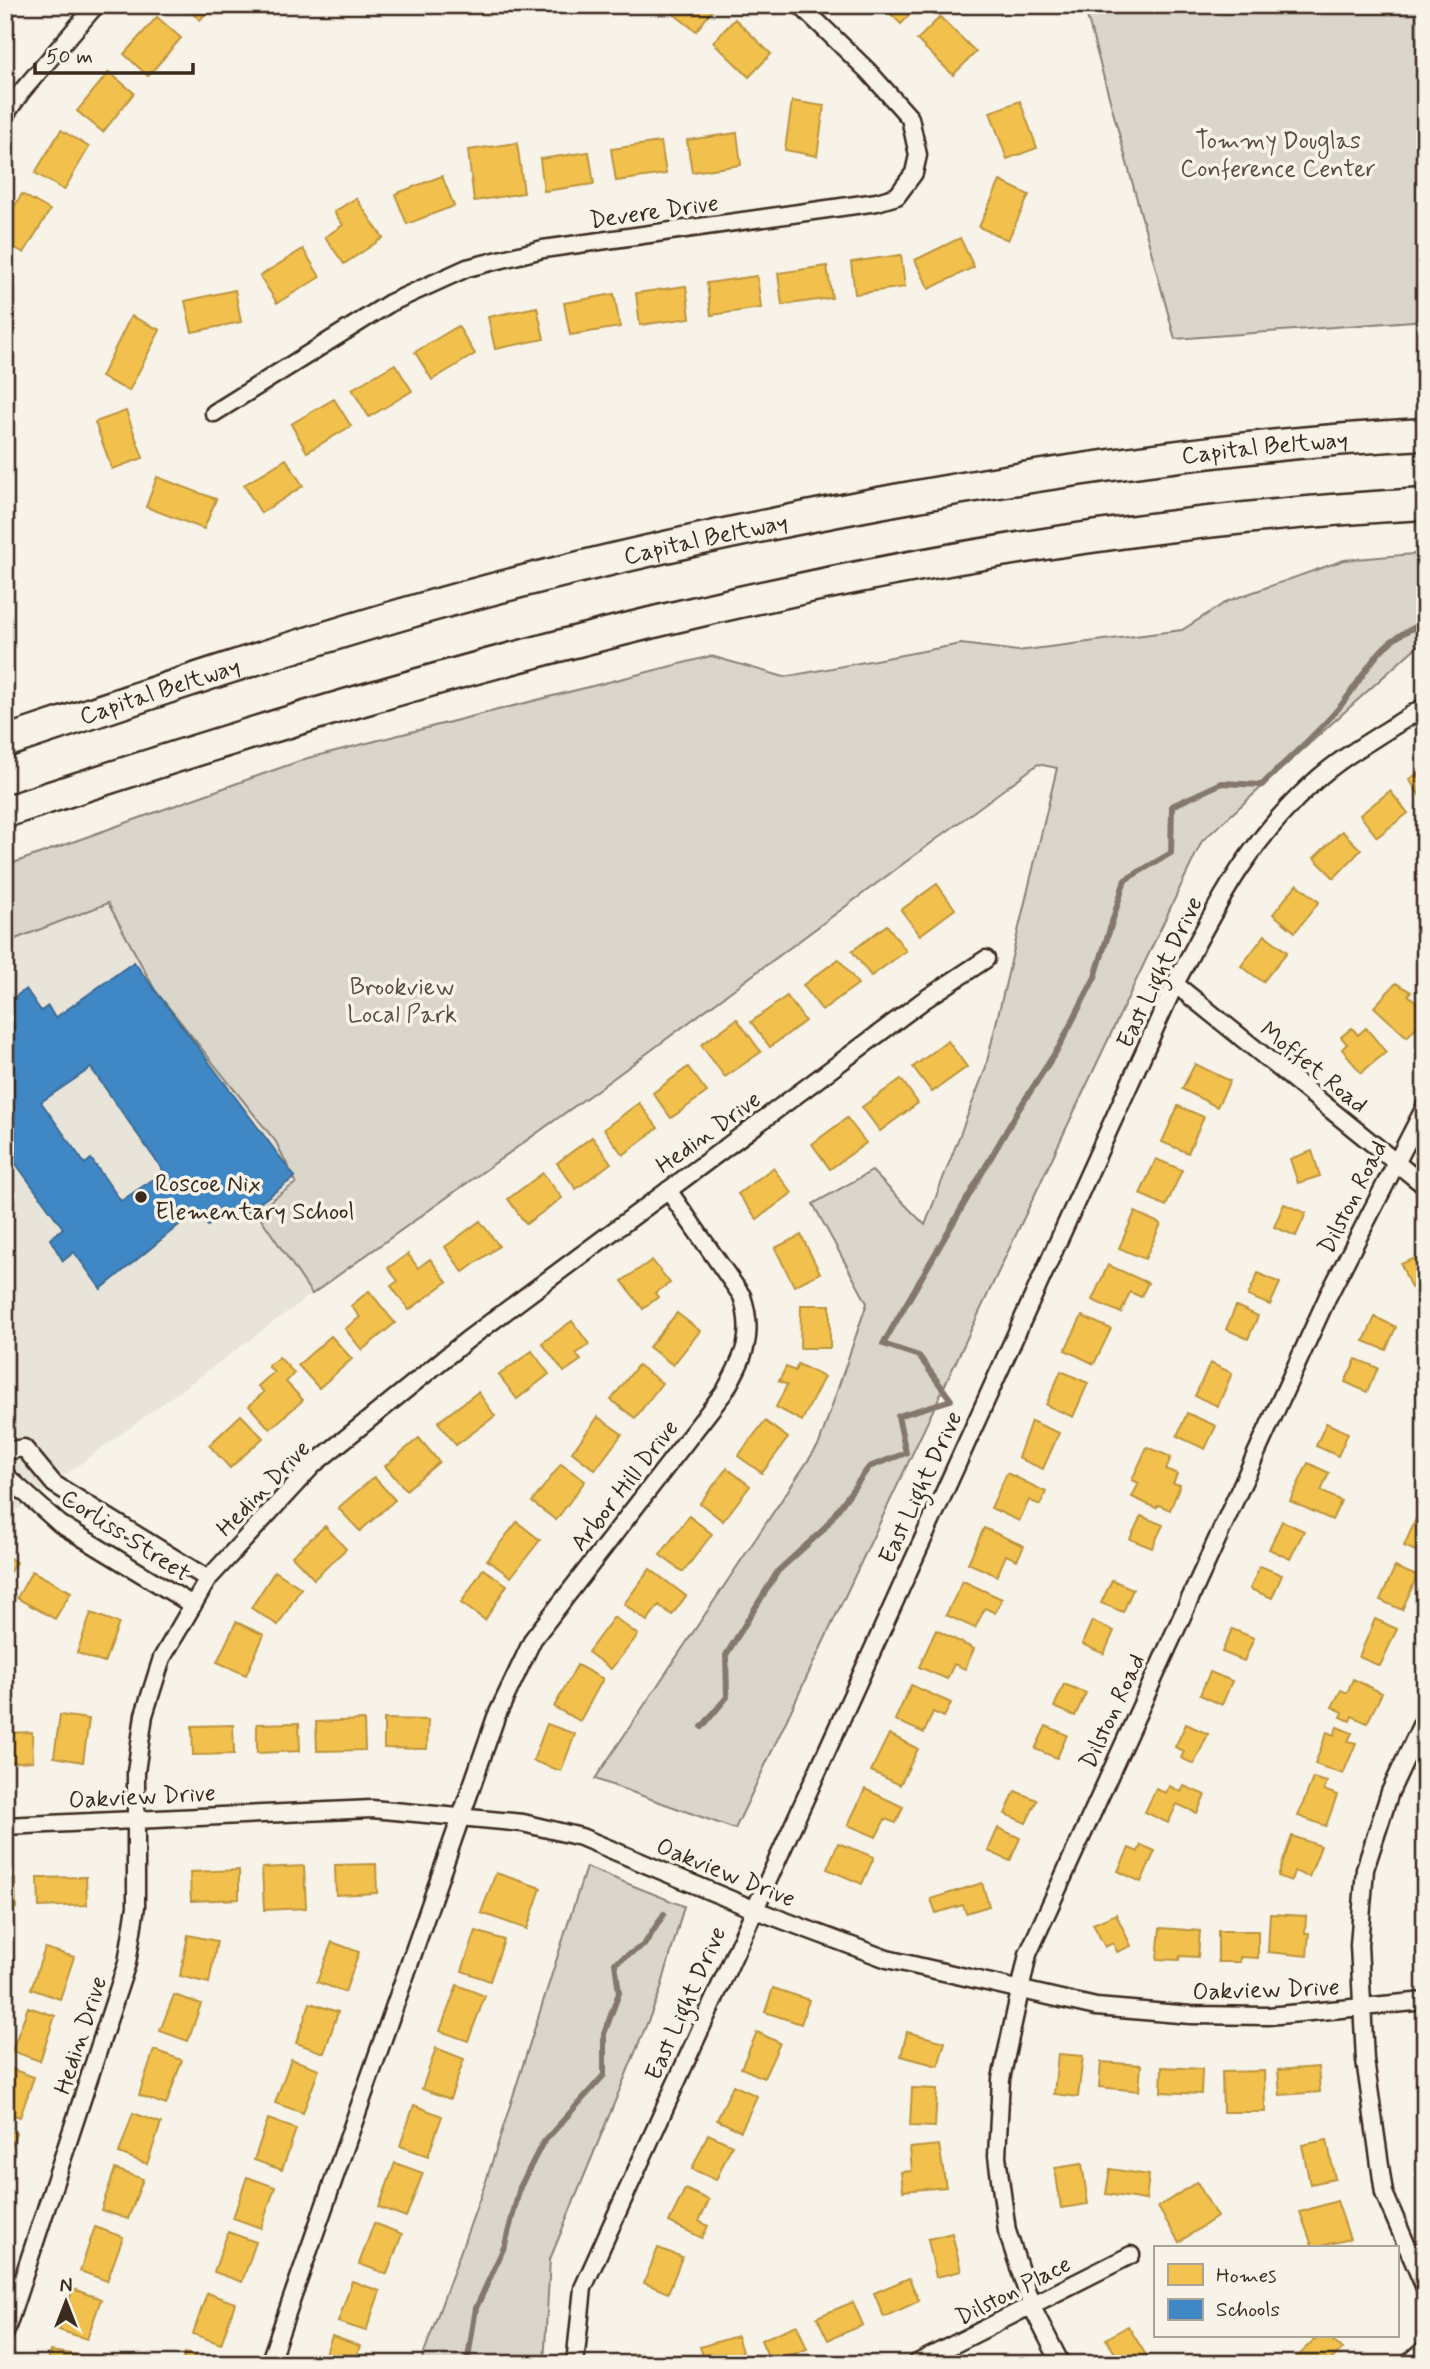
<svg xmlns="http://www.w3.org/2000/svg" width="1430" height="2369" font-family="Mynerve,sans-serif">
	<rect width="100%" height="100%" fill="#f7f3e8"/>
	<filter id="ink" filterUnits="userSpaceOnUse"><feTurbulence type="fractalNoise" baseFrequency=".0143" numOctaves="2"/><feDisplacementMap in="SourceGraphic" scale="14" xChannelSelector="R" yChannelSelector="G"/><feConvolveMatrix kernelMatrix="1 2 1 2 8 2 1 2 1" color-interpolation-filters="sRGB"/></filter>
	<g filter="url(#ink)">
		<!-- built -->
		<path fill="#e9e4d9" d="M106,900L155,990L276,1142L296,1183L256,1211L312,1294L5,1519V935Z"/>
		<!-- green -->
		<path fill="#dbd6cb" stroke="#8b8074" stroke-width="2" d="M1084,5H1425V320L1175,339Z
			M1425,553V639L1202,841L735,1829L595,1779L819,1444L867,1303L813,1204L872,1171L925,1225L985,1070L1057,768L1038,764L611,1080L312,1294L256,1211L296,1183L276,1142L155,990L108,903L5,943V866L308,758L711,656L784,677L961,644L1018,651L1182,630L1228,601L1344,560Z
			M586,1867L684,1906L660,1992L550,2259L544,2364H420L486,2181Z"/>
		<!-- homes -->
		<path fill="#f2c14e" stroke="#bb9440" stroke-width="2" d="M183,5H213L200,20Z
			M662,5H709L714,8L696,31Z
			M882,5H919L901,24Z
			M157,17L181,38L148,76L124,54Z
			M940,17L976,52L953,75L917,40Z
			M735,19L771,54L749,77L713,42Z
			M109,72L134,93L103,132L77,111Z
			M792,101L824,106L817,156L785,150Z
			M1020,101L1037,148L1007,159L990,112Z
			M61,130L89,147L64,190L35,173Z
			M737,133L741,165L692,172L687,140Z
			M661,142L666,174L616,181L611,149Z
			M517,143L524,193L474,201L468,150Z
			M589,152L594,184L544,191L540,159Z
			M442,176L454,206L407,224L395,194Z
			M1000,181L1029,195L1008,240L979,227Z
			M22,194L50,210L24,253L5,242V221Z
			M356,198L383,238L344,264L325,237L343,225L334,212Z
			M960,238L974,267L929,289L915,260Z
			M303,249L320,277L277,303L260,276Z
			M901,255L905,287L855,294L851,262Z
			M827,266L832,298L782,305L778,273Z
			M757,276L761,308L711,315L707,283Z
			M686,286L690,318L640,325L636,293Z
			M235,290L241,322L192,332L185,301Z
			M614,294L620,327L570,335L564,303Z
			M537,307L544,339L495,349L488,317Z
			M131,316L160,330L129,391L101,377Z
			M458,326L475,354L432,380L415,352Z
			M395,364L412,391L369,417L352,389Z
			M334,399L351,426L307,452L291,424Z
			M126,411L143,458L112,469L95,422Z
			M286,459L303,486L261,513L244,485Z
			M157,477L216,499L204,529L146,507Z
			M1425,769V802H1424L1409,779Z
			M1390,791L1408,813L1377,837L1360,815Z
			M1342,831L1361,850L1334,878L1314,858Z
			M937,884L955,909L920,935L901,910Z
			M1297,884L1319,902L1295,932L1273,914Z
			M887,925L906,951L871,976L852,951Z
			M1265,935L1287,952L1263,982L1241,966Z
			M839,959L858,984L822,1010L803,985Z
			M1396,983L1411,992L1408,995L1425,1009V1018L1407,1037L1374,1007Z
			M787,996L805,1021L770,1047L751,1022Z
			M737,1019L761,1052L725,1077L701,1045Z
			M1352,1028L1358,1035L1366,1028L1386,1052L1361,1073L1342,1049L1347,1044L1341,1037Z
			M948,1041L967,1067L932,1092L913,1067Z
			M1195,1064L1230,1081L1217,1107L1182,1089Z
			M688,1067L707,1092L671,1118L653,1093Z
			M901,1079L918,1103L880,1131L862,1107Z
			M639,1103L658,1128L623,1155L604,1129Z
			M1178,1106L1204,1117L1188,1153L1162,1142Z
			M847,1118L866,1143L830,1169L812,1144Z
			M592,1137L611,1163L576,1189L557,1163Z
			M1312,1151L1320,1176L1298,1183L1290,1159Z
			M1156,1159L1182,1170L1166,1206L1140,1194Z
			M773,1168L792,1193L757,1219L738,1194Z
			M543,1173L562,1198L526,1224L508,1199Z
			M1284,1204L1306,1213L1296,1236L1274,1227Z
			M1135,1212L1161,1224L1145,1259L1119,1248Z
			M480,1221L499,1246L463,1272L445,1247Z
			M801,1235L820,1273L794,1286L775,1248Z
			M408,1254L418,1268L430,1259L447,1282L409,1310L391,1286L398,1281L388,1268Z
			M1425,1254V1282L1411,1288L1401,1264Z
			M652,1260L670,1283L655,1293L658,1297L643,1309L622,1281Z
			M1108,1265L1148,1283L1141,1297L1130,1292L1121,1313L1092,1300Z
			M1258,1273L1280,1283L1270,1305L1248,1296Z
			M369,1291L395,1323L362,1350L345,1329L360,1317L351,1306Z
			M801,1305H830V1348H800Z
			M1236,1306L1258,1316L1248,1339L1226,1329Z
			M677,1313L700,1331L673,1365L649,1347Z
			M1082,1316L1111,1329L1094,1364L1065,1350Z
			M1375,1317L1396,1327L1386,1350L1364,1341Z
			M572,1321L589,1344L576,1354L581,1360L564,1372L542,1343Z
			M331,1336L352,1359L319,1388L298,1365Z
			M532,1351L549,1374L517,1399L499,1375Z
			M279,1357L294,1373L286,1382L303,1400L270,1429L249,1406L264,1392L258,1386L274,1372L268,1366Z
			M1356,1359L1378,1368L1367,1392L1345,1382Z
			M1210,1363L1232,1373L1218,1406L1195,1396Z
			M798,1364L824,1377L802,1421L776,1407L787,1385L779,1381L786,1367L795,1371Z
			M638,1365L662,1383L635,1418L611,1400Z
			M1061,1371L1088,1383L1073,1417L1046,1405Z
			M478,1392L495,1416L456,1445L438,1422Z
			M1187,1413L1216,1426L1205,1449L1177,1436Z
			M241,1415L263,1438L230,1468L209,1445Z
			M598,1417L622,1434L595,1470L572,1452Z
			M765,1421L788,1438L762,1473L738,1456Z
			M1031,1421L1059,1433L1043,1469L1018,1458Z
			M1326,1423L1348,1433L1338,1456L1316,1446Z
			M419,1438L439,1462L406,1490L385,1466Z
			M1147,1447L1171,1457L1166,1469L1177,1474L1173,1483L1180,1485L1170,1510L1159,1505L1156,1508L1132,1497L1139,1483L1132,1480Z
			M1308,1463L1329,1473L1321,1491L1341,1501L1332,1520L1290,1501Z
			M561,1464L585,1481L556,1520L532,1502Z
			M727,1468L750,1486L723,1521L700,1503Z
			M1007,1473L1046,1492L1040,1505L1029,1500L1019,1521L991,1508Z
			M374,1477L395,1500L360,1531L338,1508Z
			M1418,1514L1425,1517V1555L1404,1546Z
			M689,1516L712,1534L683,1572L660,1555Z
			M1141,1516L1163,1525L1152,1548L1130,1539Z
			M1282,1521L1304,1531L1290,1559L1269,1549Z
			M517,1522L540,1540L511,1577L487,1560Z
			M325,1526L346,1549L314,1579L292,1556Z
			M984,1528L1024,1546L1017,1560L1006,1555L997,1576L968,1563Z
			M5,1555L16,1562L5,1579Z
			M1260,1566L1282,1575L1272,1598L1250,1589Z
			M1395,1567L1417,1576L1402,1610L1380,1600Z
			M483,1569L507,1585L485,1620L461,1603Z
			M650,1569L686,1596L672,1615L659,1605L647,1621L624,1604Z
			M32,1571L71,1592L55,1619L17,1598Z
			M275,1571L301,1588L278,1625L251,1608Z
			M1112,1580L1133,1589L1123,1612L1101,1603Z
			M963,1581L1002,1599L995,1613L985,1608L975,1628L946,1615Z
			M91,1613L119,1623L104,1663L77,1653Z
			M614,1617L638,1635L611,1669L588,1652Z
			M1375,1619L1397,1629L1380,1666L1359,1657Z
			M1092,1621L1114,1631L1104,1654L1082,1644Z
			M236,1622L264,1635L246,1675L217,1662Z
			M1232,1629L1254,1638L1244,1661L1222,1652Z
			M936,1630L974,1649L965,1669L954,1664L947,1679L919,1667Z
			M577,1665L603,1679L580,1721L554,1707Z
			M1210,1672L1232,1681L1222,1705L1200,1695Z
			M1353,1679L1382,1693L1367,1723L1352,1716L1350,1721L1341,1717L1343,1712L1332,1707L1341,1690L1347,1693Z
			M1064,1684L1086,1693L1075,1716L1054,1707Z
			M911,1685L951,1703L944,1717L933,1712L924,1733L895,1720Z
			M60,1715L89,1719L83,1762L54,1757Z
			M384,1719L428,1720L427,1749L384,1748Z
			M364,1720L365,1750L317,1751L316,1722Z
			M299,1723L300,1751L257,1753V1724Z
			M547,1724L575,1734L561,1771L533,1761Z
			M1186,1724L1208,1734L1194,1764L1181,1758L1184,1751L1175,1747Z
			M233,1725L234,1754L193,1755L192,1726Z
			M1046,1726L1067,1735L1057,1758L1035,1749Z
			M1337,1727L1352,1733L1348,1741L1356,1743L1343,1774L1315,1764L1327,1732L1334,1735Z
			M32,1732L33,1761L5,1763V1733Z
			M889,1734L918,1749L900,1785L871,1771Z
			M1313,1778L1327,1782L1324,1790L1337,1795L1326,1826L1298,1816Z
			M1169,1786L1181,1792L1184,1786L1205,1795L1197,1813L1177,1804L1168,1823L1145,1812L1156,1789L1166,1793Z
			M865,1789L903,1807L896,1823L885,1819L876,1837L848,1825Z
			M1015,1791L1037,1800L1026,1823L1005,1814Z
			M998,1828L1020,1838L1010,1861L988,1851Z
			M1424,1834H1425V1868L1417,1866Z
			M1292,1836L1321,1846L1309,1877L1294,1871L1291,1881L1278,1876Z
			M838,1843L874,1857L862,1884L827,1869Z
			M1141,1845L1155,1851L1141,1882L1118,1871L1129,1848L1138,1852Z
			M376,1864L377,1893L336,1895L335,1865Z
			M304,1866L306,1908L264,1910L262,1868Z
			M239,1870V1899L191,1901L190,1872Z
			M496,1873L541,1888L527,1929L481,1913Z
			M86,1877L87,1905L39,1907L38,1878Z
			M15,1879L16,1908L5,1909V1880Z
			M982,1883L989,1906L966,1913L963,1905L936,1913L931,1899Z
			M1116,1914L1131,1946L1117,1952L1113,1943L1105,1947L1093,1924Z
			M1270,1914L1306,1916L1305,1933H1309L1307,1956L1268,1952Z
			M1425,1915V1946H1424L1420,1916Z
			M1160,1928L1200,1931L1198,1957L1180,1956L1179,1960L1157,1959Z
			M476,1931L504,1940L490,1981L462,1971Z
			M1218,1931H1258V1958L1240,1957V1962H1218Z
			M188,1935L217,1941L209,1983L180,1976Z
			M332,1942L359,1952L345,1992L317,1982Z
			M45,1948L74,1957L60,1999L31,1989Z
			M457,1985L485,1996L468,2041L440,2031Z
			M773,1988L809,2000L801,2024L765,2012Z
			M174,1995L201,2004L188,2041L160,2031Z
			M310,2003L338,2012L324,2053L296,2043Z
			M28,2007L55,2016L40,2061L12,2051Z
			M757,2032L780,2043L764,2078L741,2068Z
			M907,2032L945,2042L938,2066L901,2056Z
			M436,2048L464,2059L450,2099L422,2089Z
			M154,2050L182,2060L166,2105L139,2095Z
			M1058,2054L1083,2056L1078,2097L1054,2094Z
			M291,2059L319,2069L303,2113L275,2103Z
			M1101,2062L1141,2065L1139,2091L1099,2087Z
			M6,2067L34,2077L20,2117L5,2112Z
			M1162,2067L1202,2069L1201,2094L1161,2092Z
			M1318,2067L1320,2092L1280,2095L1278,2070Z
			M1264,2071L1265,2112H1223L1222,2072Z
			M733,2085L757,2096L741,2131L717,2120Z
			M912,2088L937,2089L935,2127L910,2126Z
			M414,2105L442,2116L428,2156L400,2146Z
			M133,2113L161,2123L147,2164L119,2153Z
			M268,2119L296,2129L282,2170L254,2160Z
			M5,2129L16,2133L5,2163Z
			M708,2134L732,2145L716,2180L692,2169Z
			M1327,2140L1335,2179L1310,2184L1302,2145Z
			M939,2145L946,2187L903,2191L901,2172L912,2171L910,2148Z
			M395,2163L423,2173L406,2217L379,2207Z
			M1082,2164L1088,2204L1061,2208L1055,2168Z
			M115,2169L143,2179L128,2219L101,2210Z
			M1110,2169L1149,2175L1146,2200L1106,2194Z
			M247,2177L275,2187L261,2228L233,2218Z
			M1197,2182L1217,2217L1179,2242L1158,2207Z
			M685,2189L709,2200L699,2221L708,2226L702,2238L669,2222Z
			M1337,2201L1350,2239L1313,2248L1300,2212Z
			M374,2223L402,2234L387,2274L359,2264Z
			M95,2227L123,2237L107,2281L80,2271Z
			M228,2232L256,2242L242,2282L214,2272Z
			M952,2233L961,2271L936,2277L928,2239Z
			M658,2248L682,2257L668,2293L644,2283Z
			M909,2278L919,2301L884,2317L874,2293Z
			M352,2281L380,2291L366,2331L338,2322Z
			M73,2289L101,2299L87,2339L59,2330Z
			M207,2293L235,2303L221,2344L193,2334Z
			M853,2302L863,2325L828,2340L817,2317Z
			M797,2325L807,2349L771,2363L761,2340Z
			M1128,2326L1149,2360L1143,2364H1122L1106,2339Z
			M332,2336L360,2346L354,2364H322Z
			M737,2336L746,2364H706L700,2347Z
			M1319,2336H1328L1342,2349L1327,2364H1299L1295,2359Z
			M50,2351L79,2355L78,2364H48Z
			M185,2353L213,2363V2364H181Z
			M632,2354H668V2364H632Z"/>
		<!-- schools -->
		<path fill="#3f88c5" stroke="#3e6c93" stroke-width="2" fill-rule="evenodd" d="M134,962L295,1177L242,1216L234,1207L208,1226L196,1211L101,1289L74,1252L63,1261L50,1239L63,1228L5,1149V1004L26,989L41,1011L48,1006L55,1018ZM91,1068L164,1172L121,1201L91,1159L85,1164L41,1102Z"/>
		<g fill="none" stroke-linecap="round" stroke-linejoin="round">
			<!-- stream -->
			<path stroke="#84786c" stroke-width="6" d="M702,1727L727,1697L726,1655L778,1571L823,1530L869,1467L906,1453L898,1416L951,1400L919,1356L883,1344L1019,1109L1059,1047L1095,977L1125,880L1171,853L1172,806L1222,783L1262,785C1288,758 1319,733 1342,704C1372,666 1375,642 1425,623
				M467,2364L476,2308L505,2245L520,2187L542,2144L604,2075V2034L619,1993L615,1963L644,1945L664,1914"/>
			<defs>
				<path id="minor" d="M5,115L22,91L96,5
					M214,413L390,303L467,268L543,249L877,202L897,196L914,173L918,155L910,118L868,71L800,5
					M1175,984L1425,1186
					M5,1451L24,1448L54,1484L208,1579
					M5,1475L60,1524L191,1604
					M1425,1717L1390,1792L1365,1869L1359,1945L1365,2060L1384,2193L1425,2288
					M5,1826L372,1809L523,1823L581,1837L753,1909L887,1959L1096,2007L1191,2015L1268,2016L1425,2001
					M5,2333L127,1963L136,1906V1772L144,1715L162,1658L208,1579L314,1464L467,1340L924,1000L986,959
					M269,2364L496,1717L533,1639L725,1391C744,1357 755,1336 742,1296L668,1190
					M575,2364L583,2288L1175,984C1217,905 1246,844 1314,782C1343,755 1391,729 1425,706
					M915,2364L1131,2255
					M1061,2364L1032,2307L1007,2231L997,2156L1001,2079L1028,1954L1328,1296L1425,1107
					M1408,2364L1425,2349"/>
				<g id="motorway">
					<path id="s1" d="M5,742C137,698 269,653 403,614C564,567 729,531 895,500C1070,468 1247,443 1425,434"/>
					<path d="M5,812C467,659 936,529 1425,504"/>
				</g>
			</defs>
			<!-- minor casing -->
			<use href="#minor" stroke="#3b2a1e" stroke-width="21"/>
			<!-- motorway casing -->
			<use href="#motorway" stroke="#3b2a1e" stroke-width="35"/>
			<!-- minor -->
			<use href="#minor" stroke="#f7f3e8" stroke-width="16"/>
			<!-- motorway -->
			<use href="#motorway" stroke="#f7f3e8" stroke-width="30"/>
		</g>
	</g>
	<!-- markers -->
	<circle fill="#3b2a1e" stroke="#f7f3e8" stroke-width="2.5" cx="141" cy="1197" r="7"/>
	<g text-anchor="middle" stroke-width="7" stroke-linejoin="round" paint-order="stroke">
		<!-- park labels -->
		<g font-size="24" fill="#5b4c41" stroke="#f7f3e8">
			<text x="1278" y="148">Tommy Douglas<tspan x="1278" dy="28">Conference Center</tspan></text>
			<text x="402" y="994">Brookview<tspan x="402" dy="28">Local Park</tspan></text>
		</g>
		<!-- street labels -->
		<g font-size="24" fill="#3b2a1e" stroke="#f7f3e8">
			<text transform="translate(654 211) rotate(-8)" y="8">Devere Drive</text>
			<text dy="8" stroke="none"><textPath href="#s1" startOffset="1297">Capital Beltway</textPath></text>
			<text dy="8" stroke="none"><textPath href="#s1" startOffset="730">Capital Beltway</textPath></text>
			<text dy="8" stroke="none"><textPath href="#s1" startOffset="163">Capital Beltway</textPath></text>
			<text transform="translate(1159 972) rotate(-64)" y="8">East Light Drive</text>
			<text transform="translate(1314 1067) rotate(39)" y="8">Moffet Road</text>
			<text transform="translate(708 1132) rotate(-36)" y="8">Hedin Drive</text>
			<text transform="translate(1352 1197) rotate(-63)" y="8">Dilston Road</text>
			<text transform="translate(624 1485) rotate(-52)" y="8">Arbor Hill Drive</text>
			<text transform="translate(920 1487) rotate(-65)" y="8">East Light Drive</text>
			<text transform="translate(263 1488) rotate(-46)" y="8">Hedin Drive</text>
			<text transform="translate(126 1535) rotate(33)" y="8">Corliss Street</text>
			<text transform="translate(1112 1711) rotate(-65)" y="8">Dilston Road</text>
			<text transform="translate(142 1796) rotate(-3)" y="8">Oakview Drive</text>
			<text transform="translate(726 1872) rotate(22)" y="8">Oakview Drive</text>
			<text transform="translate(1266 1989) rotate(-2)" y="8">Oakview Drive</text>
			<text transform="translate(685 2003) rotate(-66)" y="8">East Light Drive</text>
			<text transform="translate(80 2035) rotate(-72)" y="8">Hedin Drive</text>
			<text transform="translate(1013 2290) rotate(-27)" y="8">Dilston Place</text>
		</g>
		<!-- poi labels -->
		<g font-size="24" fill="#3b2a1e" stroke="#f7f3e8" text-anchor="start">
			<text x="155" y="1191">Roscoe Nix<tspan x="155" dy="28">Elementary School</tspan></text>
		</g>
	</g>
	<!-- margin -->
	<rect width="1430" height="2369" fill="none" stroke="#f7f3e8" stroke-width="28"/>
	<rect x="14" y="14" width="1402" height="2341" fill="none" stroke="#3b2a1e" stroke-width="2.5" filter="url(#ink)"/>
	<!-- legend -->
	<rect x="1154" y="2246" width="245" height="91" fill="#f7f3e8" stroke="#aca397" stroke-width="2"/>
	<rect x="1168" y="2264" width="35" height="21" fill="#f2c14e" stroke="#aca397" stroke-width="2"/>
	<text x="1216" y="2282" font-size="21" fill="#3b2a1e">Homes</text>
	<rect x="1168" y="2299" width="35" height="21" fill="#3f88c5" stroke="#aca397" stroke-width="2"/>
	<text x="1216" y="2316" font-size="21" fill="#3b2a1e">Schools</text>
	<!-- north arrow -->
	<g transform="translate(66 2302)" stroke="#f7f3e8" stroke-width="5" paint-order="stroke">
	<path d="M0-5L12 26L0 18L-12 26Z" fill="#3b2a1e"/>
	<text y="-10" font-size="19" font-weight="bold" text-anchor="middle" fill="#3b2a1e">N</text>
	</g>
	<!-- scale -->
	<path d="M35 63v10h158v-10" fill="none" stroke="#3b2a1e" stroke-width="3.5"/>
	<text x="46" y="63" font-size="21" fill="#3b2a1e" stroke="#f7f3e8" stroke-width="5" paint-order="stroke">50 m</text>
</svg>
